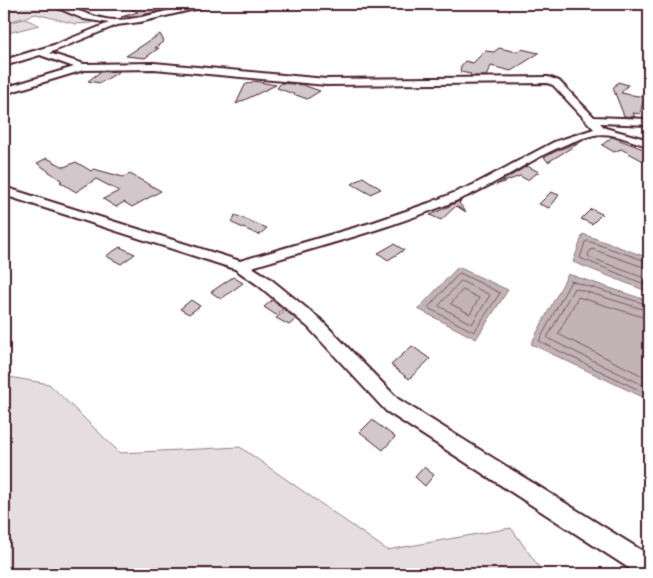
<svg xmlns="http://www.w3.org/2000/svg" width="653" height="578" font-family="Dekko,sans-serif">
	<rect width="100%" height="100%" fill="#fff"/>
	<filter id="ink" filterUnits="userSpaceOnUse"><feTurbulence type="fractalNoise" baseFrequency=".02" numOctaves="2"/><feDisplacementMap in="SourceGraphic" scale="10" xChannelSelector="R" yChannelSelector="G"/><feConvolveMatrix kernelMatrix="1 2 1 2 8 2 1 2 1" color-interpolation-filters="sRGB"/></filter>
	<g filter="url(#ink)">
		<!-- green -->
		<path fill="#e5dee0" stroke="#987e86" d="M4,4H71L63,7L91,14L92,23L76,24L36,14L5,23L25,19L39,25L4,34Z
			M4,376L49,384L120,453L240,447L387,550L511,528L544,574H4Z"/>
		<!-- water -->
		<path fill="#c1b3b6" stroke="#91787e" d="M583,234L649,258V292L573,262Z
			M458,267L508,290L476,339L418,309Z
			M568,274L649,301V400L531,344Z"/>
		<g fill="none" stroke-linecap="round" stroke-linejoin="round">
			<!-- shore -->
			<path stroke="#7a5a63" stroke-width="1" d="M649,262L588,241L585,242L580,258L649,286
				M649,269L592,249L588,254L589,257L649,280
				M460,273L500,293L474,332L428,308Z
				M461,281L490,295L472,324L439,306Z
				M463,290L479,298L470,314L451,304Z
				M649,305L571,281L539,341L649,395
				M649,311L574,288L547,338L649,388
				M649,319L578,297L558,334L649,379"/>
		</g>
		<!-- building -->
		<path fill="#d2c7cb" stroke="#4a1f2b" d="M146,4H174L181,6L142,15L121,17L138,12L129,8Z
			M160,34L164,41L155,48H159L145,58L126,56Z
			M499,48L517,52L521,49L539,53L511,71L491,66L486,76H470L471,74L460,72L461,66L465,61L473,63L485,51L494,52Z
			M100,72L118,71L119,72L100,83L88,81Z
			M254,81L276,85L236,104L245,85Z
			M618,82L628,85L621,93L644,97L640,114L633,113L635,117L624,116L613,88Z
			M281,83L303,85L320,91L307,99L277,88Z
			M612,137L649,151V164L621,149L614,152L602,145Z
			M584,140L548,162L544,157L561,149Z
			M47,158L64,167L76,162L91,171L94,169L123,177L130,174L161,191L132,207L124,202L116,207L103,199L119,191L96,179L76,192L60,182L62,181L37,163Z
			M527,166L539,172L527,180L520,176L496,185Z
			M363,177L381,189L370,194L352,184Z
			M551,192L559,195L554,202L549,208L539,204Z
			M462,200L459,203L466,212L456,206L441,220L430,215Z
			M591,209L602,214L592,224L581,219Z
			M235,215L267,228L259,235L232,223Z
			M394,244L404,250L388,260L378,253Z
			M120,247L135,254L121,264L106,256Z
			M233,277L243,283L221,299L211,292Z
			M191,300L200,306L189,314L180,309Z
			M272,300L283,309L276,315L264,307Z
			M285,310L296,319L289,325L276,318Z
			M412,346L430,359L409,379L391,365Z
			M372,420L395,437L383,450L360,432Z
			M424,467L434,475L425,486L415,477Z"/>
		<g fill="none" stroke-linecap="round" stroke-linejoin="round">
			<defs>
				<path id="minor" d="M48,4C72,4 94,21 118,20C151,19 184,2 216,4L140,22L117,25L49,53L84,64L154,63L326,79L548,77L559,81L594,117L649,119V125L600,123L605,128L649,140V146C631,142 613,131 594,135C547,146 508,179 465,197C396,227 323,245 252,267L268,277L320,319L398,399L649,555V574H638L386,411L308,327L258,285L235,269L4,195V187L240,261L374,222L429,203L473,185L554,142L594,129L553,85L547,83L326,85L154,69L84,70L4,94V88L74,67L40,55L4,66V60L57,44L109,23L84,19Z"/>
			</defs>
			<!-- minor casing -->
			<use href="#minor" stroke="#4a1f2b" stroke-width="4"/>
			<!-- minor -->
			<use href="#minor" fill="#fff" fill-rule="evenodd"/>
		</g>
	</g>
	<!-- margin -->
	<rect width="653" height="578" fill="none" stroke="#fff" stroke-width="20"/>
	<rect x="10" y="10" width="633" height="558" fill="none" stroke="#4a1f2b" stroke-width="2" filter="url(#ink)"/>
</svg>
